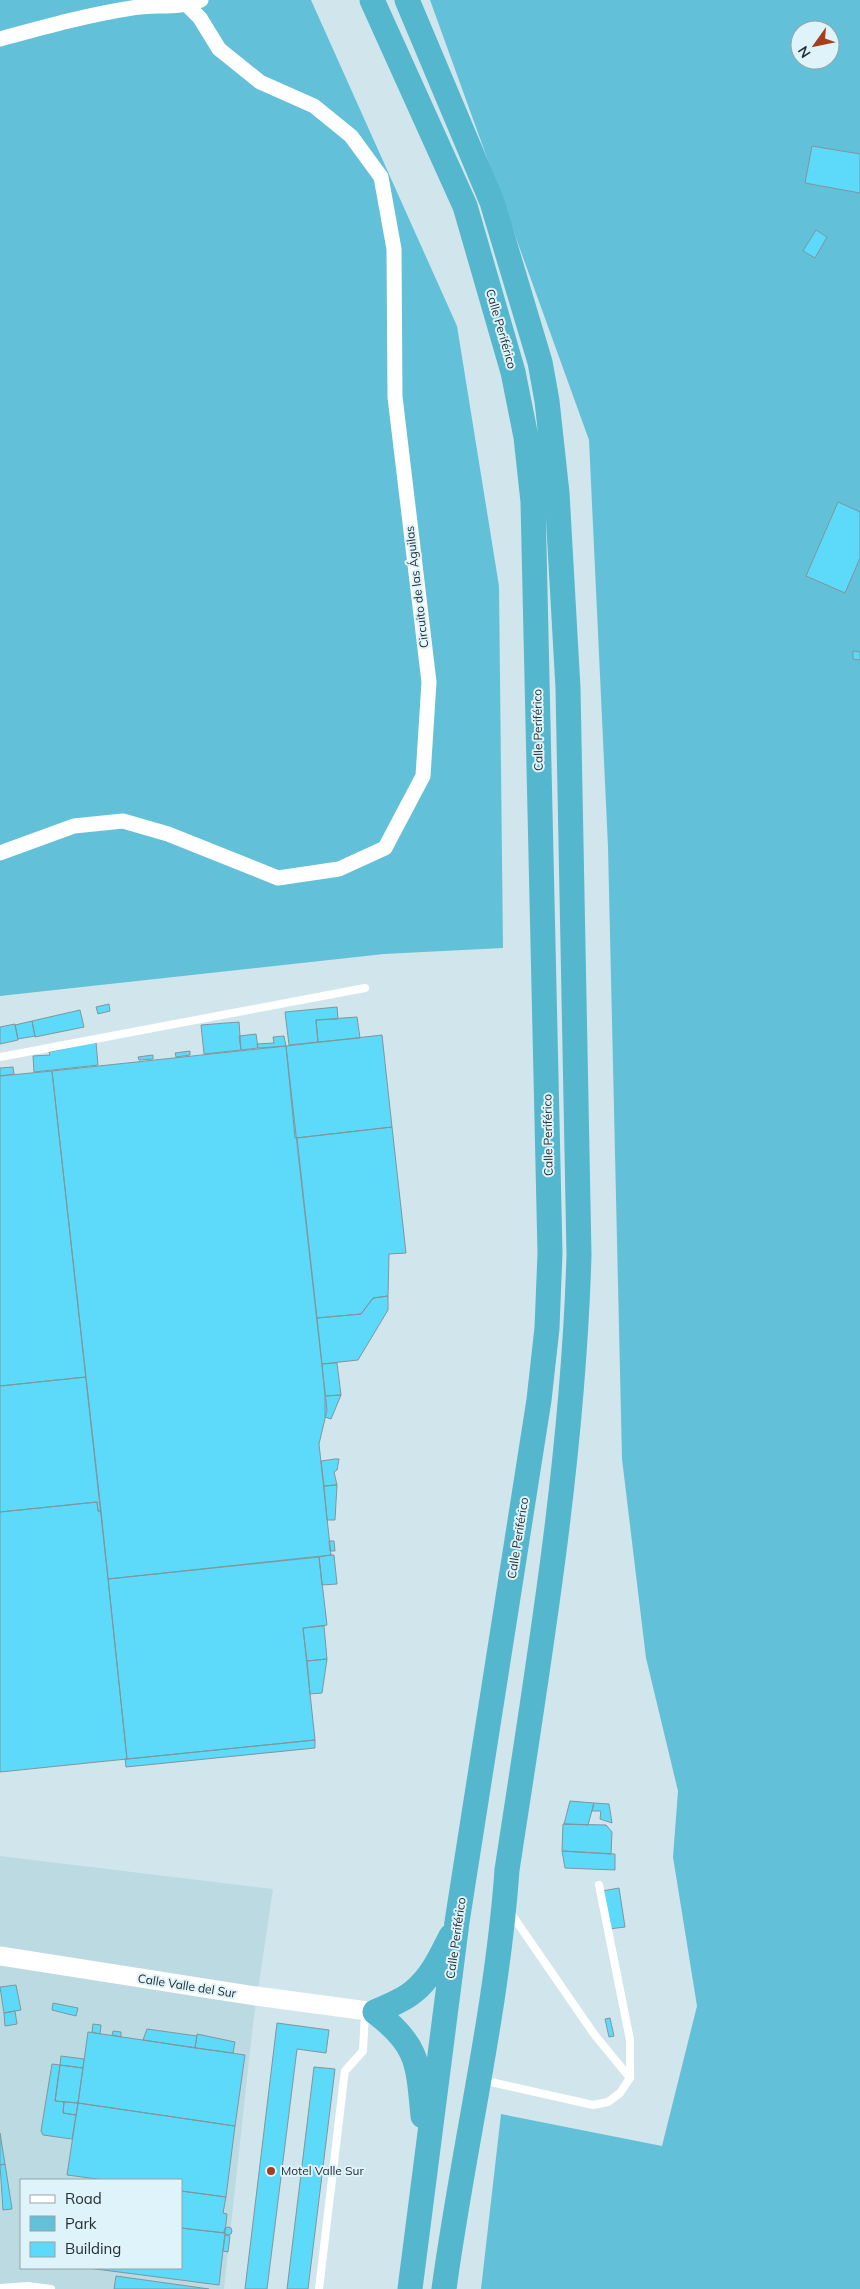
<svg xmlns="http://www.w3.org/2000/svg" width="860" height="2289" font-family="Mulish,sans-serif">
	<rect width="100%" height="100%" fill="#d1e6ec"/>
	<!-- built -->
	<path fill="#bcdae1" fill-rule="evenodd" d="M0,1856L273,1889L253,2024L224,2289H0ZM21,2180H181V2268H21Z"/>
	<!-- green -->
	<path fill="#63c0d9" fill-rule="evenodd" d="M0,0H311L457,326L499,586L503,948L384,954L0,996Z
		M430,0H860V2289H481L501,2114L662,2146L697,2006L673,1857L678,1791L646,1658L622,1459L608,847L589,440ZM800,30H830V60H800Z"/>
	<!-- building -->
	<path fill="#5dd9f9" stroke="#82959b" d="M812,146L860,154V193L805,183Z
		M816,230L827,237L815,258L803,251Z
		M838,502L860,512V558L845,593L806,576Z
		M853,651L860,652V660L853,659Z
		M109,1004L110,1011L98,1014L96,1007Z
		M337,1007L338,1019L316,1020L318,1042L289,1045L285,1012Z
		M80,1010L84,1027L35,1037L32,1021Z
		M357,1017L360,1038L318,1042L316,1020Z
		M32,1021L35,1036L18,1039L15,1025Z
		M239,1022L241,1050L204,1054L201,1025Z
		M15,1024L18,1040L0,1044V1027Z
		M256,1034L258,1048L241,1050L239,1036Z
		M382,1035L392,1127L295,1138L286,1046Z
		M284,1036L286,1046L258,1048L257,1044L274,1043L273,1037Z
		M96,1042L98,1065L34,1072L33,1056L50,1055L49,1052Z
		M286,1046L327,1410L319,1444L331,1555L108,1579L52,1071Z
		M190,1051V1055L176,1057L175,1053Z
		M153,1055V1059L139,1060L138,1057Z
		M13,1067L14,1074L0,1076V1068Z
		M52,1071L86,1377L0,1386V1076Z
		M392,1127L406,1253L389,1254L388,1296L373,1298L361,1314L317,1318L297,1138Z
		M388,1296V1310L358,1360L322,1364L317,1318L361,1314L373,1298Z
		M337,1363L341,1395L325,1396L322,1364Z
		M86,1377L101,1511H98L97,1502L0,1512V1386Z
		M341,1395L331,1419L325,1417V1396Z
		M335,1459H339L337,1470L334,1472L337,1485L324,1486L321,1461Z
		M335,1485H337L335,1520H327L324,1486Z
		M97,1502L98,1511H101L127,1759L0,1772V1512Z
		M329,1541H334L335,1551H330Z
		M331,1555H334L337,1584L322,1585L319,1557Z
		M319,1557L327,1625L303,1628L315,1740L127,1759L108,1579Z
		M324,1626L327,1659L307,1661L303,1628Z
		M327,1659L322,1693L310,1694L307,1661Z
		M315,1740V1748L126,1767L125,1759H127Z
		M570,1801L594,1803L588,1825L564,1824Z
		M594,1803L609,1804L612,1823L600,1819L601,1811H592Z
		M563,1824L606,1825L612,1832L611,1854L562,1851Z
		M562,1851L615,1854V1870L565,1868Z
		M619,1888L625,1927L609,1929L602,1891Z
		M16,1985L21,2010L4,2013L0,1987Z
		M53,2003L78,2008L76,2016L52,2010Z
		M15,2011L17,2024L5,2026L4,2013Z
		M610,2018L614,2036L609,2037L605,2019Z
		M277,2023L329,2030L326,2053L297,2049L267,2289H245Z
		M93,2024L101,2025L100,2034L92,2032Z
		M147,2029L197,2036L195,2048L143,2040Z
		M113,2031L121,2032V2037L112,2035Z
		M88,2032L245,2055L235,2126L78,2103Z
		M197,2034L235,2042L233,2053L195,2048Z
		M61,2056L84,2059L83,2068L60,2065Z
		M52,2064L60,2065L55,2101L64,2102L63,2113L76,2115L72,2139L43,2135L41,2131Z
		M60,2065L83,2068L78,2103L55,2101Z
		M314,2067L335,2069L308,2289H287Z
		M64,2102L78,2103L76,2115L63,2113Z
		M78,2103L235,2126L226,2197L181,2191V2180H105L67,2175Z
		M0,2133L5,2164L0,2165Z
		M5,2164L12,2209L3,2210L0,2165Z
		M181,2191L226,2197L223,2213L227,2214L225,2233L181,2228Z
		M224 2231a4 4 0 1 1 8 0a4 4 0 1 1-8 0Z
		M181,2228L225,2233L219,2285L88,2268H181Z
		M225,2235L230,2236L228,2252L223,2251Z
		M116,2276L209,2289H114Z"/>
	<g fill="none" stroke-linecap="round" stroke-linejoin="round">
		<!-- service -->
		<path stroke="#fff" stroke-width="8" d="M0,1057L365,988
			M510,1912L594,2034L630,2078
			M482,2080L593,2105L608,2102L620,2093L630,2078V2040L599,1885
			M0,2288L28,2286L51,2289
			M319,2289L344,2078L345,2071L363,2051L365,2012"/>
		<!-- minor -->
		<path stroke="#fff" stroke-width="15" d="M0,39C44,27 87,15 132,8C155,4 178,9 201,0
			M0,853L74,826L123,821L168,834L278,878L339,869L385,848L423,776L429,682L395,397L394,249L381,177L351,136L314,106L260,82L219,49L200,18L187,5"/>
		<!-- tertiary -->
		<path stroke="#fff" stroke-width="19" d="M0,1956L256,1996L375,2012"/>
		<!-- trunk -->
		<path stroke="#54b7ce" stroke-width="25" d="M372,0L465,206L513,372L526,437L533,502L550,1253L547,1328L539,1400L457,1922L410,2289
			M407,0L492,202L540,362L547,401L557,493L568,688L579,1255C573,1462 538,1666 507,1870C497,2011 463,2149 444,2289
			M423,2116C418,2064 419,2045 375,2012C387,2006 403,2001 413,1992C431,1978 441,1956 451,1936"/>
	</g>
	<!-- markers -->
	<circle fill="#a63e1e" stroke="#def3fa" stroke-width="2" cx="271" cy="2171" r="5"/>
	<g text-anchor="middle" stroke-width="4" stroke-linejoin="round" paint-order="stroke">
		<!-- street labels -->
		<g font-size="12" fill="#272f32" stroke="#def3fa">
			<text transform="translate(501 329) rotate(74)" y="4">Calle Periférico</text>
			<text transform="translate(417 587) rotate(-97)" y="4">Circuito de las Águilas</text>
			<text transform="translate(538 730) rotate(-91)" y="4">Calle Periférico</text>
			<text transform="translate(548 1135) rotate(-91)" y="4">Calle Periférico</text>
			<text transform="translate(518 1538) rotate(-81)" y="4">Calle Periférico</text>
			<text transform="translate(456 1938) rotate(-82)" y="4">Calle Periférico</text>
			<text transform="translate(187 1986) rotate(9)" y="4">Calle Valle del Sur</text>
		</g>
		<!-- poi labels -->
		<g font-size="12" fill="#272f32" stroke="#def3fa" text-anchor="start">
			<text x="281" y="2175">Motel Valle Sur</text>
		</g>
	</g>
	<!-- legend -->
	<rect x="20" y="2179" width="162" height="90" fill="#def3fa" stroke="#95a5aa"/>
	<rect x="30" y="2195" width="25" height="8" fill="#ffffff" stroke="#95a5aa"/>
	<text x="65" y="2204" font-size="15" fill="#272f32">Road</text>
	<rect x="30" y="2216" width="25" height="15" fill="#63c0d9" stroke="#95a5aa"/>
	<text x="65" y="2229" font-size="15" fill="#272f32">Park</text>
	<rect x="30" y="2242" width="25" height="15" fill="#5dd9f9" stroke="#95a5aa"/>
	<text x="65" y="2254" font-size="15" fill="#272f32">Building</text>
	<!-- north arrow -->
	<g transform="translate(815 45) rotate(237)"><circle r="24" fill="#def3fa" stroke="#95a5aa"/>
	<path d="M0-4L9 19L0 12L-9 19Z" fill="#a63e1e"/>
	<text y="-8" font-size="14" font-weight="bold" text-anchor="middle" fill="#272f32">N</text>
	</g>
</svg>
